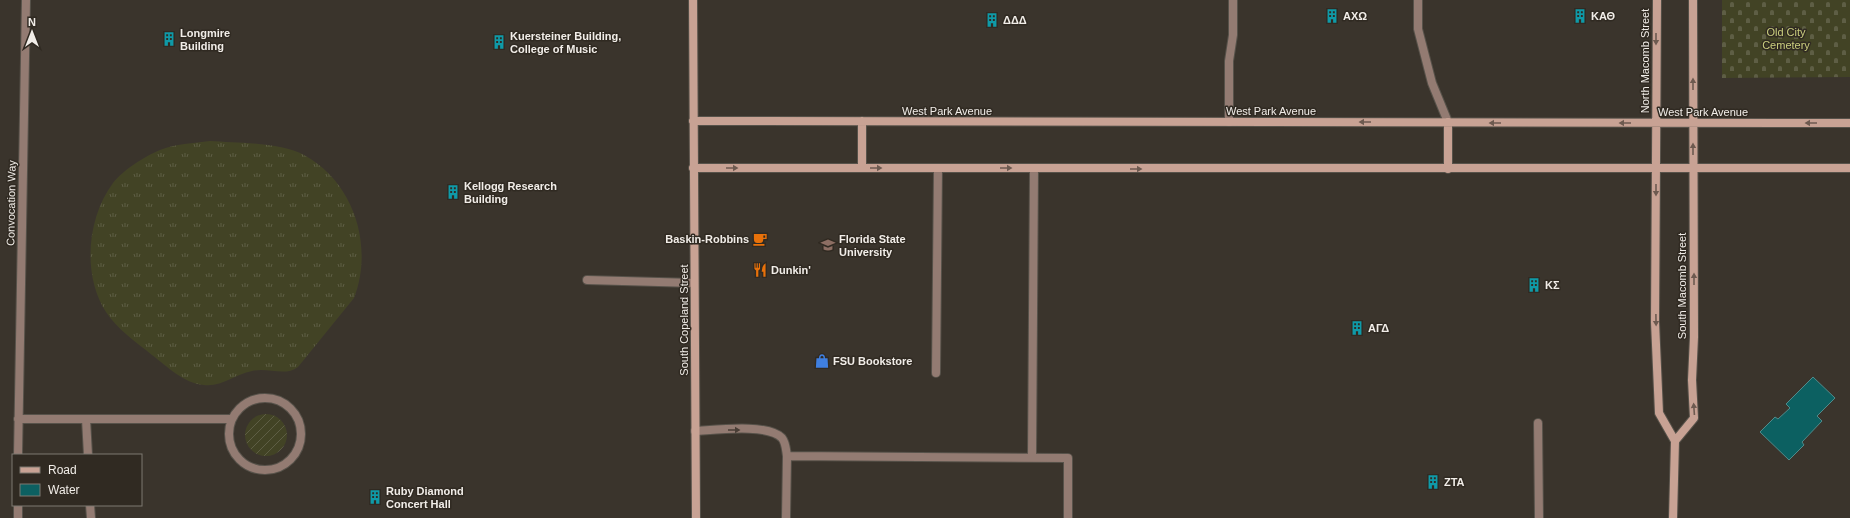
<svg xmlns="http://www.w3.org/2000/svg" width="1850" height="518" font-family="Helvetica,sans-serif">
	<defs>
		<pattern id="grass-tufts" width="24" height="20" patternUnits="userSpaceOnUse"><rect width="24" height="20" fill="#424325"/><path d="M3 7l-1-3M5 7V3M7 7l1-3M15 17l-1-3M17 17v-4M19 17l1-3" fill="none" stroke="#5e5e45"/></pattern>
		<pattern id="cemetery-stones" width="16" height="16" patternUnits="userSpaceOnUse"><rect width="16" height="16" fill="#424325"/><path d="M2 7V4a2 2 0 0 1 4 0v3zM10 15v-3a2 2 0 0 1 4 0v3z" fill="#5e5e45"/></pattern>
		<pattern id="garden-furrows" width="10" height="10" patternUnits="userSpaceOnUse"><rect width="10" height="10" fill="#424325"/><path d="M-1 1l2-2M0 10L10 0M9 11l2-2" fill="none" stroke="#5e5e45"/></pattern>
	</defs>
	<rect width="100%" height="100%" fill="#3a342c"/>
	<!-- grass -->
	<path fill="url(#grass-tufts)" d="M210,141C236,143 281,142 304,155C354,182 374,246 354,298L298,367C285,377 268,367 252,371C235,374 222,387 204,385C183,383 168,367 152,355C136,342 117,329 106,312C82,275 87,218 113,183C122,171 145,156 160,150C175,144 194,143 210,141Z"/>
	<!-- cemetery -->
	<path fill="url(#cemetery-stones)" d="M1722,0H1850V77L1722,78Z"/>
	<!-- garden -->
	<path fill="url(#garden-furrows)" d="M245 435a21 21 0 1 1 42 0a21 21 0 1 1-42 0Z"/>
	<!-- water -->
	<path fill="#0c6061" stroke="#518a8a" d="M1813,377L1835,398L1817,416L1822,421L1802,442L1804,445L1789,460L1760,432L1775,417L1778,419L1790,408L1786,404Z"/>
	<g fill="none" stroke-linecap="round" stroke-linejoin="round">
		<defs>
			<path id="lane" d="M1418,0V29L1432,83L1448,122
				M1229,122V61L1233,35V0
				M587,280L694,283
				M936,373L938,168
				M229 434a36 36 0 1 1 72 0a36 36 0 1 1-72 0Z
				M18,419H232
				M86,419L88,455
				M1538,423L1539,518
				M695,431C715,430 768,423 782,438C786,443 786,450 787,456L786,518
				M18,455L26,0
				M787,456L1068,458V518
				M1032,458L1034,169
				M90,505L91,518
				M18,518V505"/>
			<path id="secondary" d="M693,0L696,518
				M1657,0L1655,322L1659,413L1675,441L1673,518
				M693,121L1850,123
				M1448,122V169
				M693,168H1850
				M862,168V121
				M1675,441L1694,418L1692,380L1694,337L1693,0"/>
		</defs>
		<!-- lane casing -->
		<use href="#lane" stroke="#57524a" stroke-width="10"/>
		<!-- secondary casing -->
		<use href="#secondary" stroke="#57524a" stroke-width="10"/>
		<!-- lane -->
		<use href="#lane" stroke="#937b72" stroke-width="8"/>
		<!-- secondary -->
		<use href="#secondary" stroke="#c8a294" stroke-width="8"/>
	</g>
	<!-- one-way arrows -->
	<defs><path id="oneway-solid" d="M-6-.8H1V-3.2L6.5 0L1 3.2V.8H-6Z"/></defs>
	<g fill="#6d5a50">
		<use href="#oneway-solid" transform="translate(1656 39) rotate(90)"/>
		<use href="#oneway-solid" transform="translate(1693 84) rotate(-90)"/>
		<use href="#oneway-solid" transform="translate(1365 122) rotate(-180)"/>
		<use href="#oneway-solid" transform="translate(1495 123) rotate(-180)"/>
		<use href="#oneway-solid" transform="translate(1625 123) rotate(-180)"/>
		<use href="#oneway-solid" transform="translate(1811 123) rotate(180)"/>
		<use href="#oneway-solid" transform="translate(1693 149) rotate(-90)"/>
		<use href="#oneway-solid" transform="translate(732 168)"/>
		<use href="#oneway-solid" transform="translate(876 168)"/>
		<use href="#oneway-solid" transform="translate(1006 168)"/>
		<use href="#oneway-solid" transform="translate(1136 169)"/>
		<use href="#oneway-solid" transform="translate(1656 190) rotate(90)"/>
		<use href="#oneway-solid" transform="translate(1694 279) rotate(-90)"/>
		<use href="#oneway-solid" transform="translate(1656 320) rotate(89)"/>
		<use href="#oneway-solid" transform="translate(1694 409) rotate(-94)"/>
	</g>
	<use fill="#493e36" href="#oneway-solid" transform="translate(734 430)"/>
	<!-- icons -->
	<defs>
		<symbol id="building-bare" viewBox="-9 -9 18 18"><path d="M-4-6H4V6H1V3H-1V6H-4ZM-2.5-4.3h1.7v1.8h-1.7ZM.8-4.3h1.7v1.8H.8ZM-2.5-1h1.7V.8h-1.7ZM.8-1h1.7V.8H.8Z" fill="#0f9aa8" stroke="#302a22" stroke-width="2.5" paint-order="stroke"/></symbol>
		<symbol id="cafe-bare" viewBox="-9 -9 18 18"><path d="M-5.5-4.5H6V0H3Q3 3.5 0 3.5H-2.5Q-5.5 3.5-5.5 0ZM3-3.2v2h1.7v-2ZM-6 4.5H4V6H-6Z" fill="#e8710a" stroke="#302a22" stroke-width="2.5" paint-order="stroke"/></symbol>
		<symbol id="university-bare" viewBox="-9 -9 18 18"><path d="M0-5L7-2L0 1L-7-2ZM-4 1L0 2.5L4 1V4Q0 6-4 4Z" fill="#8d6e63" stroke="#302a22" stroke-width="2.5" paint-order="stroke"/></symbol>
		<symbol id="restaurant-bare" viewBox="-9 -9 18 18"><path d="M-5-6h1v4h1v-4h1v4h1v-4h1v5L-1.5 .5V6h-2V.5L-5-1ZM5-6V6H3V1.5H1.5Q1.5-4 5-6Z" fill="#e8710a" stroke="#302a22" stroke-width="2.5" paint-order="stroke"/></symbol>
		<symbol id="shop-bare" viewBox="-9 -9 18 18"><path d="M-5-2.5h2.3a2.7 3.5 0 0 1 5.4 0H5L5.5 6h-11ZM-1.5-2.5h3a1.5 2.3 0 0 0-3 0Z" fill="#3f7fe0" stroke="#302a22" stroke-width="2.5" paint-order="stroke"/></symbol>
	</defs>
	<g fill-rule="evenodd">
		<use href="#building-bare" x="1322" y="6" width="20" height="20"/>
		<use href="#building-bare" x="1570" y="6" width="20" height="20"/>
		<use href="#building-bare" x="982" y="10" width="20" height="20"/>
		<use href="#building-bare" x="159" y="29" width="20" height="20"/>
		<use href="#building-bare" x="489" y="32" width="20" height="20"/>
		<use href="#building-bare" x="443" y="182" width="20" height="20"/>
		<use href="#cafe-bare" x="750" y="229" width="20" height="20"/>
		<use href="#university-bare" x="818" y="235" width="20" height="20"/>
		<use href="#restaurant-bare" x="750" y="260" width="20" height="20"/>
		<use href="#building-bare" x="1524" y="275" width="20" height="20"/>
		<use href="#building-bare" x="1347" y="318" width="20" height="20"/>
		<use href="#shop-bare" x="812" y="351" width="20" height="20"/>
		<use href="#building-bare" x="1423" y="472" width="20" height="20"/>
		<use href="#building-bare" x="365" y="487" width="20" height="20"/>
	</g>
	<g text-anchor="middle" stroke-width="3" stroke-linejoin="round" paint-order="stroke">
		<!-- poi labels -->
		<g font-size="11" font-weight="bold" fill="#f1ede8" stroke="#302a22" text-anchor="start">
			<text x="1343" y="20">ΑΧΩ</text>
			<text x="1591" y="20">ΚΑΘ</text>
			<text x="1003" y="24">ΔΔΔ</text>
			<text x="180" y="37">Longmire<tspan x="180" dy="13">Building</tspan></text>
			<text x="510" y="40">Kuersteiner Building,<tspan x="510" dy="13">College of Music</tspan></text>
			<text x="464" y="190">Kellogg Research<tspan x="464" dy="13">Building</tspan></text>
			<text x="749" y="243" text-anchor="end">Baskin-Robbins</text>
			<text x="839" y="243">Florida State<tspan x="839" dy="13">University</tspan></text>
			<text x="771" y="274">Dunkin'</text>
			<text x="1545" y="289">ΚΣ</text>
			<text x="1368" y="332">ΑΓΔ</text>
			<text x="833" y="365">FSU Bookstore</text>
			<text x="1444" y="486">ΖΤΑ</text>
			<text x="386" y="495">Ruby Diamond<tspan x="386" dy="13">Concert Hall</tspan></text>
		</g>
		<!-- park labels -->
		<g font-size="11" fill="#cace7e" stroke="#302a22">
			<text x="1786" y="36">Old City<tspan x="1786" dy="13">Cemetery</tspan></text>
		</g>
		<!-- street labels -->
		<g font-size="11" fill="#f1ede8" stroke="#302a22">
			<text transform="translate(1645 61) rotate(-90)" y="4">North Macomb Street</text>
			<text x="947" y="115">West Park Avenue</text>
			<text x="1271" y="115">West Park Avenue</text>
			<text x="1703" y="116">West Park Avenue</text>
			<text transform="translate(11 203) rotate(-89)" y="4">Convocation Way</text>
			<text transform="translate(1682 286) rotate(-90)" y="4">South Macomb Street</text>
			<text transform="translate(684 320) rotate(-90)" y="4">South Copeland Street</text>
		</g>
	</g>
	<!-- legend -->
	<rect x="12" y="454" width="130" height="52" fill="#302a22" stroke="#7d7871"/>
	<rect x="20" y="467" width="20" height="6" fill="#c8a294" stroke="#7d7871"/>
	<text x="48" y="474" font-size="12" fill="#f1ede8">Road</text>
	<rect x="20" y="484" width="20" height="12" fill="#0c6061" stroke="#7d7871"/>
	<text x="48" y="494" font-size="12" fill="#f1ede8">Water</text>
	<!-- north arrow -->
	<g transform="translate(32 32)" stroke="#302a22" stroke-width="3" paint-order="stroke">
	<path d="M0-3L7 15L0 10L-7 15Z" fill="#f1ede8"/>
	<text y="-6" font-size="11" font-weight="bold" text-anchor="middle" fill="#f1ede8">N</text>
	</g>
</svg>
